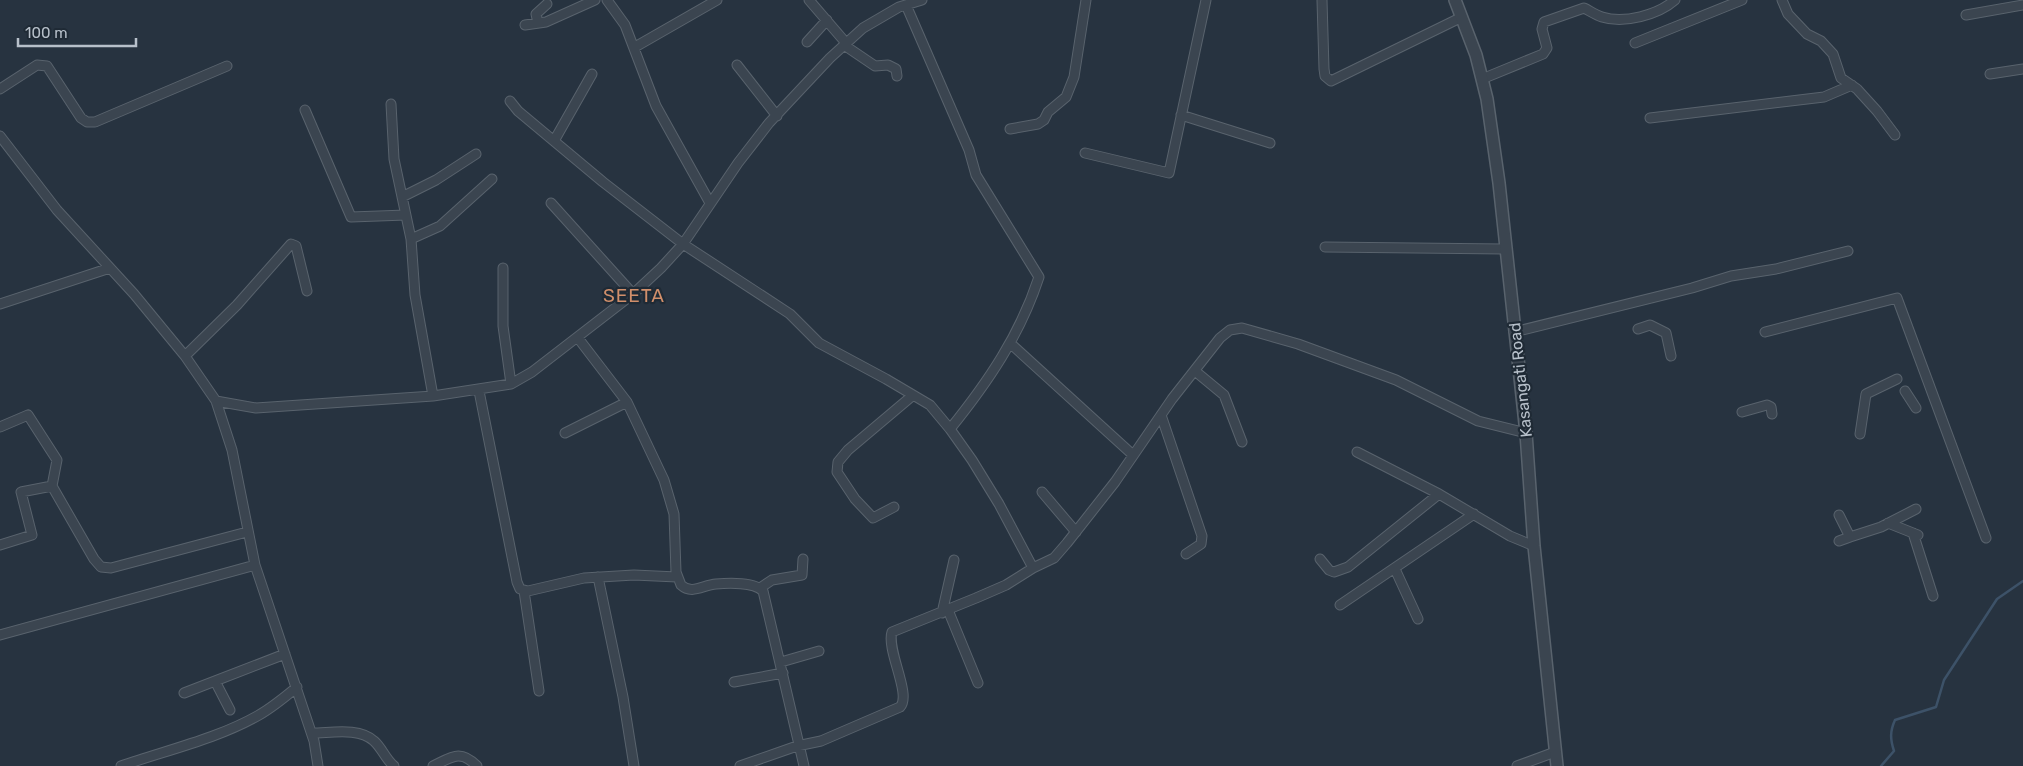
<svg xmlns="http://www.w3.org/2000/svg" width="2023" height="766" font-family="Rubik,sans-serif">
	<rect width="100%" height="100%" fill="#273340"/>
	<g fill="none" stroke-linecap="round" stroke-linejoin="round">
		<!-- stream -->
		<path stroke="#3d5268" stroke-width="2.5" d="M1881,766L1894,751C1890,739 1890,731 1895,720L1936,707L1944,680L1997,599L2023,581"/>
		<defs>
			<path id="minor" d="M607,0L625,25L656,106L710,203
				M809,0L846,43
				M1322,0L1324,69L1325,76L1331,81L1462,17
				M1782,0L1788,14L1807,34L1821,41L1833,54L1841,78L1857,89L1877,111L1895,135
				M906,5L969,150L976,175L1039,277C1020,335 988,382 950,429
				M1966,15L2023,5
				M538,23L536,14L547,4
				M525,25L546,22L595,0
				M807,42L827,20
				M1635,43L1742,0
				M844,45L875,66L888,65L896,69L897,76
				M635,47L717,0
				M737,65L777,116
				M1990,74L2023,69
				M1482,79L1543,54L1547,48L1542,29L1544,22L1584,8C1590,11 1596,15 1602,17C1624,24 1658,15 1675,0
				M0,89L37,65L47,66L81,118L87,122H95L227,66
				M510,101L518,111L603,182L683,244L790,314L819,343L886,379L930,405L950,429L972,460L999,504L1033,568L1054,558L1067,543L1115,482L1172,399L1220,338L1230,330L1242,328L1298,344L1396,380L1478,421L1526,433
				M391,104L394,159L411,239L415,295L433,396
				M305,110L351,217L406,215
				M1181,115L1270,143
				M1650,118L1824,97L1852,85
				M1010,129L1038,124L1044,120L1048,112L1066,97L1074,77L1086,0
				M0,136L57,210L134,294L185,356L216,401L232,450L255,565L314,741L318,766
				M554,141L592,74
				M1085,153L1169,173L1206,0
				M402,197L436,180L476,154
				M551,203L633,294
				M411,239L440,226L492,179
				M1325,247L1504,249
				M503,268V326L511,384
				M0,304L110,268
				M1638,329L1650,325L1666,333L1671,356
				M1514,332L1692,288L1731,276L1776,269L1848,251
				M1765,332L1897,298L1986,538
				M578,338L627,402L664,480L674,514L676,572L681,585C692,595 703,585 716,584C728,583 754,582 763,591L804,766
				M1011,344L1133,455
				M185,356L237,305L291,244L296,246L307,291
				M1195,371L1224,395L1242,442
				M479,391L517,582L520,589L528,591L584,578L634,575L677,577
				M1905,391L1916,408
				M216,401L256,408L433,396L511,384L532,372L633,294L661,268L683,244L738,163L769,123L830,58L863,28L899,7L922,0
				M1742,412L1767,405L1771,407L1772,414
				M1161,415L1202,536L1201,544L1186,554
				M0,427L28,415L57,460L52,486L94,559L101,567L111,568L247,532
				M565,433L627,402
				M1860,434L1866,394L1897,379
				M1357,452L1439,494L1510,536L1534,546
				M1042,492L1076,532
				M894,507L873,518L855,499L837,472L838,462L848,450L912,396
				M1888,523L1918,535
				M1913,533L1933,596
				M1850,537L1881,527L1916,509
				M1839,541L1850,537L1839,515
				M0,545L32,535L21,492L52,486
				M1320,559L1329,570L1334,572L1348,567L1439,494
				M1395,569L1418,619
				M598,577L623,697L634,766
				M760,588L772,580L802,575L803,559
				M524,591L539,691
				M1340,605L1474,514
				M948,610L978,683
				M942,613L954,560
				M0,635L255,565
				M781,662L819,651
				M215,681L230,710
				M734,682L783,673
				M184,693L285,654
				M312,733C331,733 359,727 374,741C382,748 386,760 394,766
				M121,766C167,750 217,739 259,715C273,707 285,697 297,687
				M433,766C452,757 460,749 477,766
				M740,766L797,746L821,741L900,707C912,695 886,650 892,632L976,598L1006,585L1033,568
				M1517,766L1555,752"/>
			<path id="tertiary" d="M1455,0L1476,55L1487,99L1499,183L1526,433L1534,546L1557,766"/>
		</defs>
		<!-- minor casing -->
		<use href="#minor" stroke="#59636d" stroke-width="11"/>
		<!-- tertiary casing -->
		<use href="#tertiary" stroke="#59636d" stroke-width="14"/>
		<!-- minor -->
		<use href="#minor" stroke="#3b4550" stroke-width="9"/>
		<!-- tertiary -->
		<use href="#tertiary" stroke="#3b4550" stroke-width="11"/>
	</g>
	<g text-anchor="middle" stroke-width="4.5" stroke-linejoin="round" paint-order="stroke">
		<!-- street labels -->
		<g font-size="16" fill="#b7c0ca" stroke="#1f2a35">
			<text transform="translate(1520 380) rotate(-96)" y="6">Kasangati Road</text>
		</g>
		<!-- quarter labels -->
		<g font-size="19" letter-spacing="1" fill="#d18f6b" stroke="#1f2a35">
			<text x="634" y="302">SEETA</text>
		</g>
	</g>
	<!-- scale -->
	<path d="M18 38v8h118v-8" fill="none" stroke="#b7c0ca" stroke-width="2.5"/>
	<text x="25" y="38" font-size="15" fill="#b7c0ca" stroke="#1f2a35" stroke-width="4" paint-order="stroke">100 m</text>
</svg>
